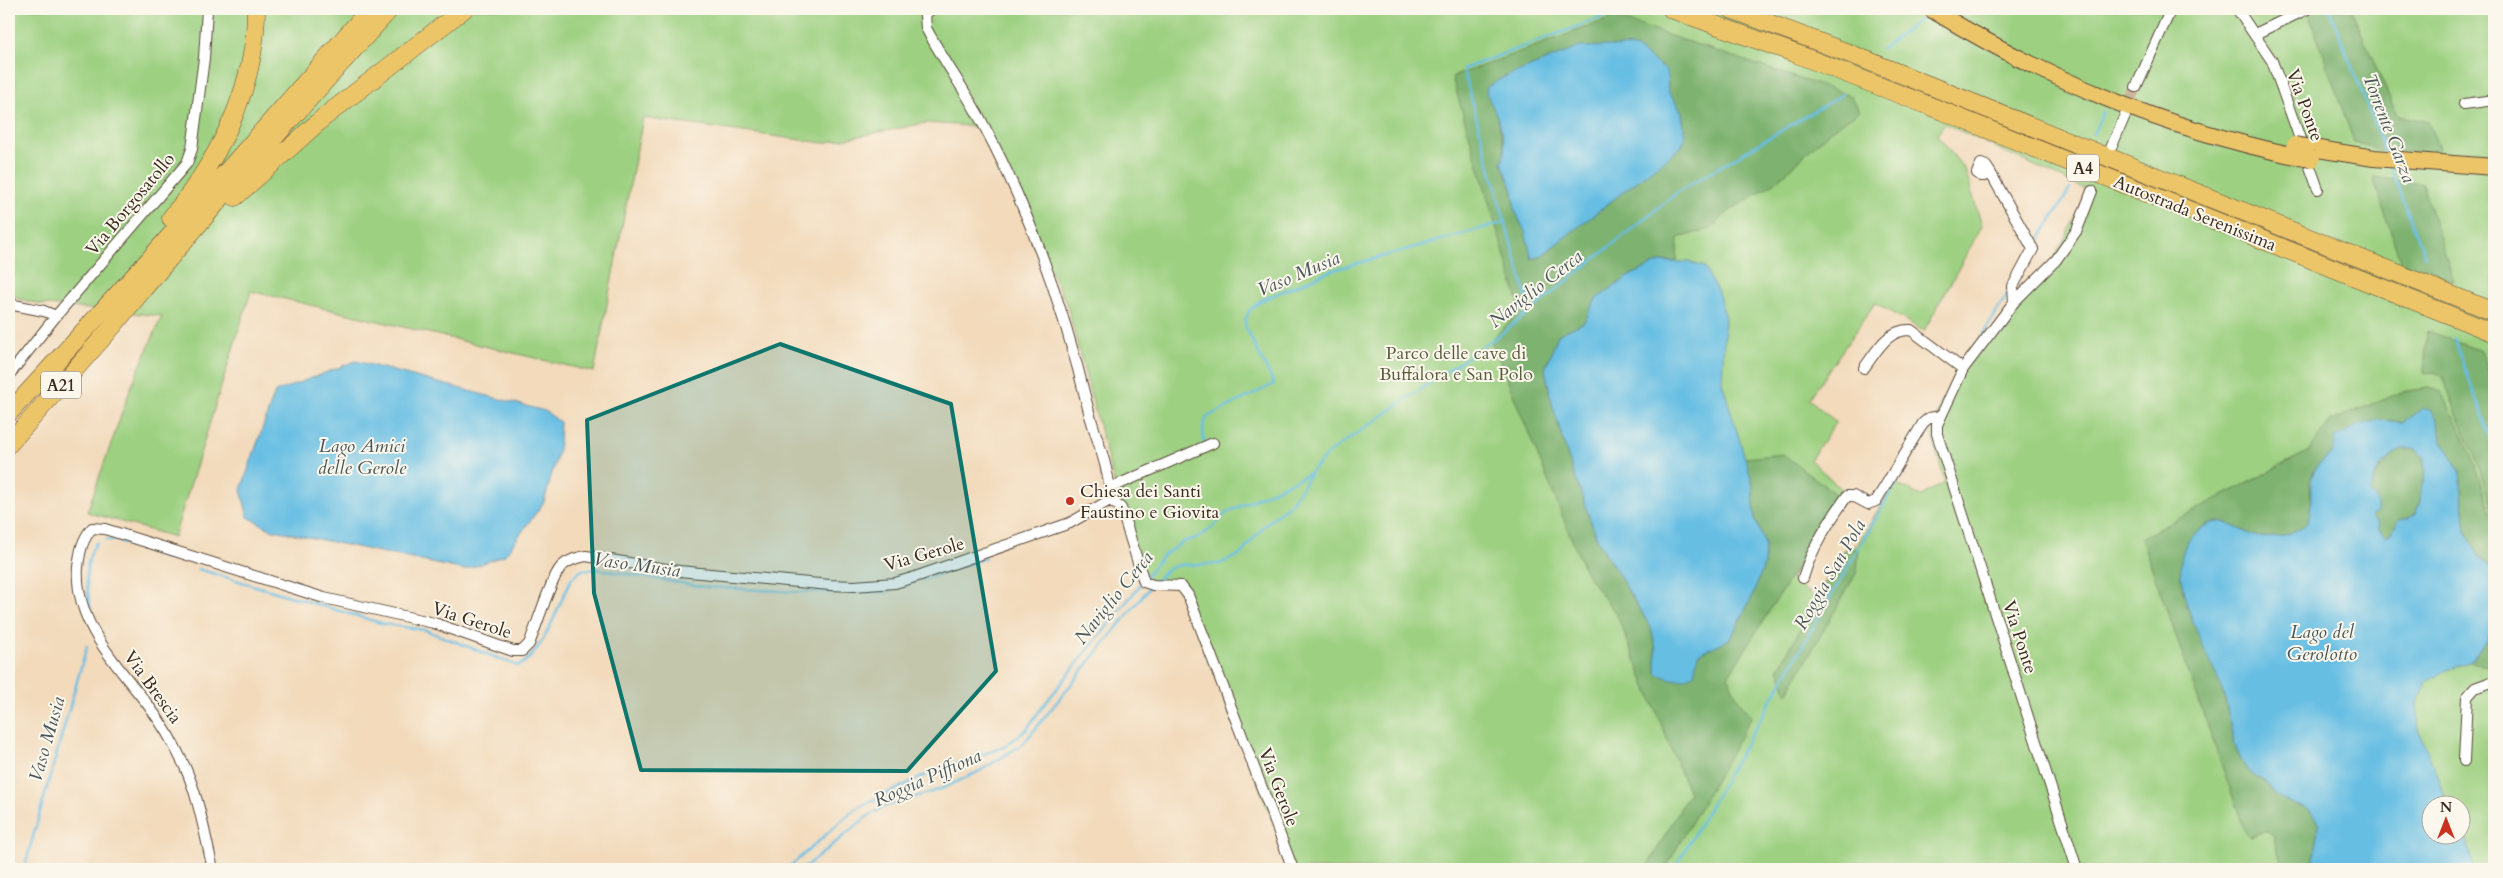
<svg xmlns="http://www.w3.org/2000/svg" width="2503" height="878" font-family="Cardo,serif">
	<rect width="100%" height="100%" fill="#fbf7ec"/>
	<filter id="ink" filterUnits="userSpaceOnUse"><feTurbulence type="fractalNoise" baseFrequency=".02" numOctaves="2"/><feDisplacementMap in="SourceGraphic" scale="10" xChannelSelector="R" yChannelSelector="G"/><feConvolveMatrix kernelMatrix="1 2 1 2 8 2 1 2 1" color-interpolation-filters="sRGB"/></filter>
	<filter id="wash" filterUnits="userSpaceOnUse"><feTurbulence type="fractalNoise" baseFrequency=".0096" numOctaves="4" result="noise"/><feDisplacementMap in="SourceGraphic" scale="20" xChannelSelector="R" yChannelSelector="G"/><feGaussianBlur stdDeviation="1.12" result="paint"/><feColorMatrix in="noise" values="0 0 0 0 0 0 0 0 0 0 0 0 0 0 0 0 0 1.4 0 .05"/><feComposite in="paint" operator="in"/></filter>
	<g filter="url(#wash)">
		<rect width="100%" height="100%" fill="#f2dabb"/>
		<!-- green -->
		<path fill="#9dd081" stroke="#6c7d50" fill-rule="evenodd" d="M9,9H2494V869H1292L1179,585L1148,584L1119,501L1067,305L983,127L926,123L823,143L643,118L594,372L251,291L174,537L87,512L131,387L162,316L38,304L9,296ZM1945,124L2089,191L2054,259L1959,370L1930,429L1945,482L1921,496L1894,483L1857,545H1847L1815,598L1791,579L1844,491L1810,460L1836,422L1809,399L1875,303L1924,331L1982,226L1965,170L1937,135ZM2430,806H2460V836H2430Z"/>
		<!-- forest -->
		<path fill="#7eb26f" stroke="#5c6e46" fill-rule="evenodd" d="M2307,9H2351L2397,115L2428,122L2439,148L2436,154L2380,150L2354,142Z
			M1614,17L1851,96L1860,111L1831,130L1776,182L1728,212L1711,229L1678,238L1677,262H1660L1631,275L1596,299L1584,322L1558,335L1545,369L1552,403L1566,451L1597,539L1651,628L1656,649V673L1730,639L1753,595L1764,565L1765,544L1755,519L1752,481L1745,458L1783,454L1838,496L1810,546L1728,677L1739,701L1752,716L1665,869H1646L1689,793L1617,615L1585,572L1491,340L1521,311L1452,77ZM1667,71L1668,91L1682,112L1685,137L1682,146L1541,256L1532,259L1525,232L1515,211L1513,191L1502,163L1505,153L1497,114Z
			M2373,177L2422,184L2454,281L2401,264Z
			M2427,331L2481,351L2494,384V516L2475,454L2465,436L2443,377L2435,372L2424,373Z
			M2428,388L2442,392L2472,456L2494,525V570L2479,556L2466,532L2460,472L2443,442L2436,417L2403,422L2377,420C2362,432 2316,460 2311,476C2305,492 2318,511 2303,527C2294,536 2272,539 2260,537C2242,534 2225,515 2206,525C2144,558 2213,652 2224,696C2231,720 2231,748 2246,768C2250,774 2259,778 2264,782C2271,786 2274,794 2280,798C2288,804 2300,803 2308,809C2312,813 2316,819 2319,824L2313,858L2318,869H2283L2273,835L2267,831L2251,837L2245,831L2141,538L2309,451L2330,421L2402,392Z
			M2402,449H2416L2423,457L2426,473L2420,492V501L2416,513L2410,518L2398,520L2392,533L2386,536L2379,530L2376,520L2371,518C2372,511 2367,502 2369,495C2373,473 2385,462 2402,449Z
			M1846,548L1859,549L1857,572L1787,694L1778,669Z
			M2494,623V666L2470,662L2487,641Z"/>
		<!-- water -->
		<path fill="#66bee3" stroke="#507480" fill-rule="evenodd" d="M1608,46L1635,47L1667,71L1668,91L1682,112L1685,137L1682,146L1541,256L1532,259L1525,232L1515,211L1513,191L1502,163C1510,141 1496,113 1486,93L1487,87L1504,77L1580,47Z
			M1660,262H1689L1704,267L1718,292L1725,316L1722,382L1752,481L1755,519L1765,544L1764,565L1753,595L1730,639L1698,654L1694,674C1680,683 1670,680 1656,673V649L1651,628L1597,539L1566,451L1552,403L1545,369L1558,335L1584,322L1596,299L1631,275Z
			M356,361L545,411L560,422L559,449L544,502L505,555L465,570L270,529L248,517L241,490L275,392Z
			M2423,408L2430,409L2436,417L2443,442L2460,472L2466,532L2479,556L2494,570V623L2487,641L2470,662L2444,671L2427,682L2417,702L2419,729L2448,805L2430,806V836H2460L2461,814L2474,869H2318L2313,858L2319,824C2316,819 2312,813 2308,809C2300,803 2287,804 2279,798C2273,794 2270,786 2264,781C2258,778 2249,774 2246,768C2231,747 2231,720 2224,696C2212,654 2144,555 2207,525C2226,515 2243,535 2260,537C2274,539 2288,535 2300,528C2325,512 2293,473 2332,454L2336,437L2357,426L2377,420L2403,422ZM2402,449H2416L2423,457L2426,473L2420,492V501L2416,513L2410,518L2398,520L2392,533L2386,536L2379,530L2376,520L2372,518V514L2377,513V501L2374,495H2369L2376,474L2382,464Z"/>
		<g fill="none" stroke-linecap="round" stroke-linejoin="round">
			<!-- stream -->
			<path stroke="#66bee3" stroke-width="2.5" d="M2329,9L2385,152
				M1882,49L1924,17
				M2093,134L2103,112
				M2390,166L2425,256
				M1505,222L1530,309
				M2038,242L2070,189
				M2454,338L2494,448
				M1980,339L2008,293
				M1204,444L1203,426L1207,417L1274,384L1246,328L1245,321L1249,311L1260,301L1330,271L1505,222L1463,69L1608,15
				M106,540H116L171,560
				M198,569L384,624L425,630L518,666C544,654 558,604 572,578L582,570L597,569L705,587L798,592H885L915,582
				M1146,577L1161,557L1183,542L1199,537L1214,526L1226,513L1310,473L1330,452L1505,331L1679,191L1843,94
				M923,580L985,558
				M1154,583L1168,569L1179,565L1219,564L1240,555L1264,526L1291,503L1310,474
				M92,615C87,592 81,563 97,542
				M24,869L87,646
				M787,869L855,809L934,771L1004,747L1026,730L1043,706L1141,584
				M803,869L867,817L883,807L941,789L978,772L1023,744L1150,587
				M1674,869L1932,421"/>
		</g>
	</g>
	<g filter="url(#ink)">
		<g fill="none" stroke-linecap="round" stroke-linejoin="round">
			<!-- minor-tunnel -->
			<path stroke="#cdb79c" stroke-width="10" stroke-dasharray="10 5" stroke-linecap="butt" d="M2126,112L2136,87"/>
			<defs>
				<path id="minor" d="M2237,9L2272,61L2318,189
					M2255,34L2307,9
					M2136,87L2171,9
					M2464,104L2494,100
					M2111,148L2126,113
					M1990,172L1985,176H1981L1977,173L1981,164L1986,166L1990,172L2033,249L2013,286L2014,302
					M9,304L44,311L56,316L9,375
					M56,316L187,163L192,149L204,58L207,9
					M1864,368C1877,351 1887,329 1911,330L1963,369
					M1110,488L1213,443
					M1110,500L1121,508L1144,582L1153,585L1181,586L1188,595L1293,869
					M1803,578C1812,547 1829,522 1847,496H1853L1868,504L1876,501L1923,423L1929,418L1941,416
					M2464,761L2467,697L2475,688L2494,681
					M213,869C205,836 199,798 185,767C175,746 162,723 148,705C116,664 74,622 78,567C80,551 82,540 92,528L105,529L324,598L434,623L513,651H522L529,644C536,628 551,578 561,567C568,560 576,558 586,556L679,571L830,585L854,586L895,583L915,577L1070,523L1110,500C1110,468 1097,442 1089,412C1065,312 1031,213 982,122C965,90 943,60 926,28L925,15L931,9
					M2077,869L1937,434V425L1963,369L2014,302L2056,260L2077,230L2092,191"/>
				<path id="trunk" d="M1931,9C2047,80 2166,129 2300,157
					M2306,147L2374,158L2494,167"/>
				<path id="motorway" d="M1671,9L1794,53L1940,110L2494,333
					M1731,9L1856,56L2494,312
					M235,197L324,117L464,9
					M171,218C220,158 256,87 256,9
					M9,413L148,261L370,9
					M9,444L113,326L144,288L243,172L390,9"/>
			</defs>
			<!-- minor casing -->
			<use href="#minor" stroke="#564436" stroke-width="12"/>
			<!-- trunk casing -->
			<use href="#trunk" stroke="#564436" stroke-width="18"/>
			<!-- motorway casing -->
			<use href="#motorway" stroke="#564436" stroke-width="19"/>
			<!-- minor -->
			<use href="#minor" stroke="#fff" stroke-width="10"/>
			<!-- trunk -->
			<use href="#trunk" stroke="#edc569" stroke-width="16"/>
			<!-- motorway -->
			<use href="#motorway" stroke="#edc569" stroke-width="18"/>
			<defs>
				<path id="trunk-bridge" d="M2295,145L2306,147
					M2300,157L2312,159"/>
			</defs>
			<!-- trunk-bridge casing -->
			<use href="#trunk-bridge" stroke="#564436" stroke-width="18" stroke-linecap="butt"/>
			<!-- trunk-bridge -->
			<use href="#trunk-bridge" stroke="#edc569" stroke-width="16"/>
		</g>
	</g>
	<!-- marked area -->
	<path fill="#0f766e" fill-opacity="0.2" stroke="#0f766e" stroke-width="4" stroke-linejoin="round" d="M780,344L951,404L996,671L907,771L641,770L594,593L587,420Z"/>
	<!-- markers -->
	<circle fill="#c8321e" stroke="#fbf7ec" stroke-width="2" cx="1070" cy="501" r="5"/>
	<g text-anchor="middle" stroke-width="4" stroke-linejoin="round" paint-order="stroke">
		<!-- shield labels -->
		<g fill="#fbf7ec" stroke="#75685c" stroke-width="1">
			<rect x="2067" y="154.5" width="32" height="27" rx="4"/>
			<rect x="41" y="371.5" width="40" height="27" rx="4"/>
		</g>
		<g font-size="16" font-weight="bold" fill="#3b2a1e">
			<text x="2083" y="174">A4</text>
			<text x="61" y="391">A21</text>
		</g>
		<!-- street labels -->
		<g font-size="18" fill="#3b2a1e" stroke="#fbf7ec">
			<text transform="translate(2305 105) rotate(70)" y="6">Via Ponte</text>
			<text transform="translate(130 204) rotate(-50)" y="6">Via Borgosatollo</text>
			<text transform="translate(2195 213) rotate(22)" y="6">Autostrada Serenissima</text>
			<text transform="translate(924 554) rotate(-16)" y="6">Via Gerole</text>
			<text transform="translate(472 620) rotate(18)" y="6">Via Gerole</text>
			<text transform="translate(2020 637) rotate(72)" y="6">Via Ponte</text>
			<text transform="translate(153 687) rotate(54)" y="6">Via Brescia</text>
			<text transform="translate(1279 787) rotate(69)" y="6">Via Gerole</text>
		</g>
		<!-- park labels -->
		<g font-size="18" fill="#585c3c" stroke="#fbf7ec">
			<text x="1456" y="359">Parco delle cave di<tspan x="1456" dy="21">Buffalora e San Polo</tspan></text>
		</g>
		<!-- poi labels -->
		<g font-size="18" fill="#3b2a1e" stroke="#fbf7ec" text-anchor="start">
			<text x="1080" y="497">Chiesa dei Santi<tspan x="1080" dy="21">Faustino e Giovita</tspan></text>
		</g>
		<!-- water labels -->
		<g font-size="19" font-style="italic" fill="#485659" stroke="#fbf7ec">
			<text transform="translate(2390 128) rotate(69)" y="7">Torrente Garza</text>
			<text transform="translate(1298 273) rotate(-23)" y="7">Vaso Musia</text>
			<text transform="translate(1535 288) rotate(-38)" y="7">Naviglio Cerca</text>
			<text x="362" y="452">Lago Amici<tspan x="362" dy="22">delle Gerole</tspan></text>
			<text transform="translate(637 564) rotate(8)" y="7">Vaso Musia</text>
			<text transform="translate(1829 574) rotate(-60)" y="7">Roggia San Pola</text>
			<text transform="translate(1113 597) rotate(-51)" y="7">Naviglio Cerca</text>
			<text x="2322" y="638">Lago del<tspan x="2322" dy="22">Gerolotto</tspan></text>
			<text transform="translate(46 739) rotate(-74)" y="7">Vaso Musia</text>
			<text transform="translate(927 777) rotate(-24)" y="7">Roggia Piffiona</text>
		</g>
	</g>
	<!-- margin -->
	<rect width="2503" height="878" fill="none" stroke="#fbf7ec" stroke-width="30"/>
	<!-- north arrow -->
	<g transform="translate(2446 820)"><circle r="24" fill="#fbf7ec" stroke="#aea59a"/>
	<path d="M0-4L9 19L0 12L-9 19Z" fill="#c8321e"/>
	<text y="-8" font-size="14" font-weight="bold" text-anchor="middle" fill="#3b2a1e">N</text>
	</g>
</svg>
